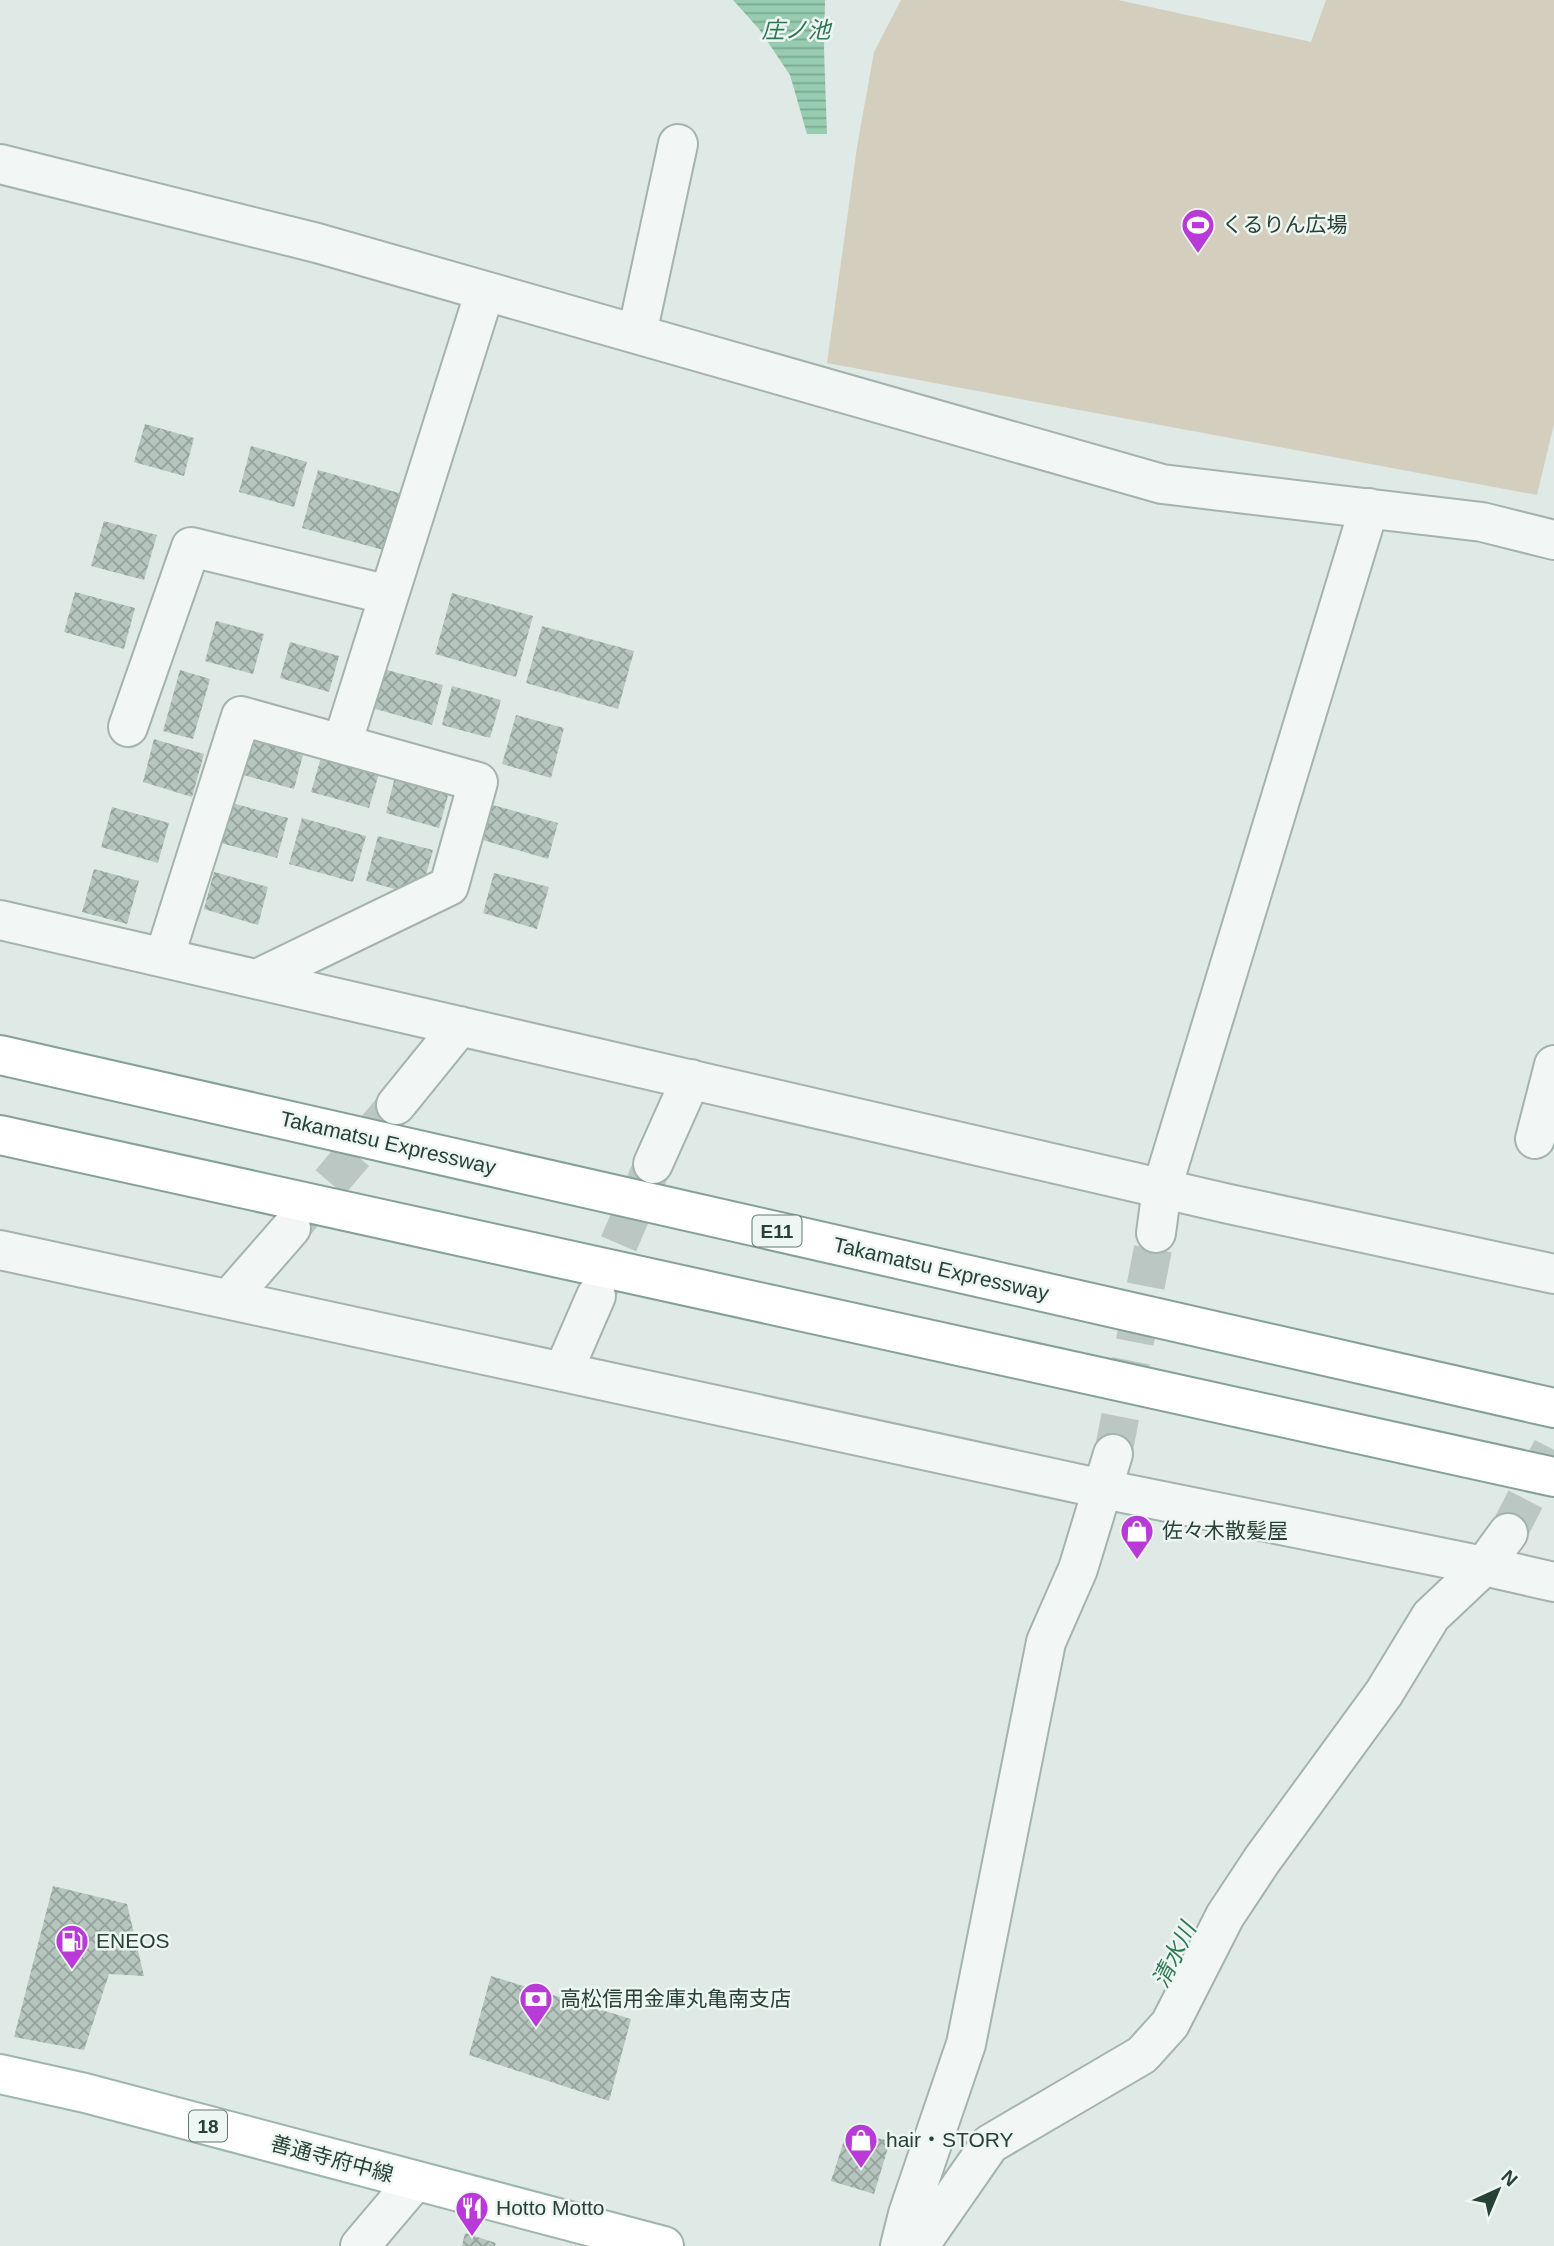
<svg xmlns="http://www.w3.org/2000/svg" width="1554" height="2246" font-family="Helvetica,'Noto Sans JP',sans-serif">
	<defs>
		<pattern id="water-rules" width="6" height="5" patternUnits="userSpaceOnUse" patternTransform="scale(1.75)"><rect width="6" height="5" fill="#97ccb0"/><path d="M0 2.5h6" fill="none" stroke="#7ba790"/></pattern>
		<pattern id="building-cross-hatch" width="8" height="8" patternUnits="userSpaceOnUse" patternTransform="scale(1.75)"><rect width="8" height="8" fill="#b6c6bf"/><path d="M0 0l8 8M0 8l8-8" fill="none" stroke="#94a29c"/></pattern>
	</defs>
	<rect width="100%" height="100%" fill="#dfe9e5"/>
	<!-- garden -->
	<path fill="#d4cebf" d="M901,0H1118L1311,42L1326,0H1554V424L1537,495L827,363L857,147L874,52Z"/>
	<!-- water -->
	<path fill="url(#water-rules)" d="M733,0H825L824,50L827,134H807L790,75L759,29Z"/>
	<!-- building -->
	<path fill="url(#building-cross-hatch)" d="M145,424L194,438L184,476L134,462Z
		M251,446L307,462L294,507L239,492Z
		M318,470L406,495L391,552L302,528Z
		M104,521L157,535L144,580L91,566Z
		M75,592L135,608L124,649L64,632Z
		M452,593L533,616L516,677L435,654Z
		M216,621L264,634L253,674L205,661Z
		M542,626L634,651L618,709L526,683Z
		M290,642L339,656L329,692L280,678Z
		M383,669L443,685L432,725L372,708Z
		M180,670L210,679L193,739L163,731Z
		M452,686L501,700L490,738L442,725Z
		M516,715L564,728L551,778L502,764Z
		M250,736L304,751L294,789L240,774Z
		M154,739L204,754L192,797L143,782Z
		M322,754L380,770L369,808L311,792Z
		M396,773L450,788L439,828L386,813Z
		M232,803L288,818L277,858L221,843Z
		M493,805L558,823L548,859L483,840Z
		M112,807L169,823L158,863L101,847Z
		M302,818L366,836L353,882L289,864Z
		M378,836L433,850L420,896L366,881Z
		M94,869L139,881L127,924L82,912Z
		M214,872L268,887L258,925L204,909Z
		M494,873L549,887L537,929L483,913Z
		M53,1886L127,1904L144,1976L109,1974L84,2050L14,2037Z
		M491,1976L631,2019L609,2101L469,2055Z
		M847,2131L890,2141L874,2194L831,2181Z
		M465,2233L496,2243L495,2246H462Z"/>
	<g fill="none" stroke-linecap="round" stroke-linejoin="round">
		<!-- minor-tunnel -->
		<path stroke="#bac7c2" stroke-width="38" stroke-dasharray="38 19" stroke-linecap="butt" d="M293,1226L396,1105
			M596,1296L651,1169
			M1113,1454L1156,1233
			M1508,1533L1554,1444"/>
		<defs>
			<path id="minor" d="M0,164L317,243L1162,484L1482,522L1554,540
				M637,334L678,144
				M128,727L191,547L389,595
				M342,744L485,291
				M0,920L1229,1204L1554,1274
				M164,958L241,716L478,782L449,886L257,979
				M396,1105L460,1026
				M1535,1139L1554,1065
				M653,1164L691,1079
				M1156,1233L1162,1188L1369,508
				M0,1250L1103,1489L1484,1566L1554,1582
				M229,1299L291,1228
				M563,1372L596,1296
				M360,2246L415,2181
				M900,2246L908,2214L966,2044L1046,1642L1078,1569L1113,1454
				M919,2246L990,2144L1142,2055L1170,2024L1225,1916L1262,1860L1384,1693L1431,1616L1484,1566L1508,1533"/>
			<path id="major" d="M0,2074L85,2093L664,2246"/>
			<path id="highway" d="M0,1055L1554,1408
				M0,1135L1554,1477"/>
		</defs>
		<!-- minor casing -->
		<use href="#minor" stroke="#a4b3ad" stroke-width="42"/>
		<!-- major casing -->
		<use href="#major" stroke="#9db6ab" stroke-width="42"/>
		<!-- highway casing -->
		<use href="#highway" stroke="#85a195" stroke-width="42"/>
		<!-- minor -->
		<use href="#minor" stroke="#f2f7f5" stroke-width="38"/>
		<!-- major -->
		<use href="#major" stroke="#fff" stroke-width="38"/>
		<!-- highway -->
		<use href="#highway" stroke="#fff" stroke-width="38"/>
	</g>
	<!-- icons -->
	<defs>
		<symbol id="stadium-pin" viewBox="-11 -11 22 30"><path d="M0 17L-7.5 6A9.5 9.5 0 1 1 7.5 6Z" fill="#b93bd7" stroke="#eef6f3"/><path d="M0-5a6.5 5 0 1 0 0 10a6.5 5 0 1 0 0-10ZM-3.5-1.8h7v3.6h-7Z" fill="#fff"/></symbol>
		<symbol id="shop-pin" viewBox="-11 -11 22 30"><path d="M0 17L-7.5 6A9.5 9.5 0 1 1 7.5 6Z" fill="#b93bd7" stroke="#eef6f3"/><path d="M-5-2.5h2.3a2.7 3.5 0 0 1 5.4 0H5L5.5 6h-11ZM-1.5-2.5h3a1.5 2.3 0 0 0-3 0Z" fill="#fff"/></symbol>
		<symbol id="fuel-pin" viewBox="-11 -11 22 30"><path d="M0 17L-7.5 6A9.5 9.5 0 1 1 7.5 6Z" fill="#b93bd7" stroke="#eef6f3"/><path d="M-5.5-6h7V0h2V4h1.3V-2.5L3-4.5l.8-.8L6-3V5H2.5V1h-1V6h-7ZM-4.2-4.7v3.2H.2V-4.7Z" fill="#fff"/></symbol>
		<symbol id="bank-pin" viewBox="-11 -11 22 30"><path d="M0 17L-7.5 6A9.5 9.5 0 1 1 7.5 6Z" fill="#b93bd7" stroke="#eef6f3"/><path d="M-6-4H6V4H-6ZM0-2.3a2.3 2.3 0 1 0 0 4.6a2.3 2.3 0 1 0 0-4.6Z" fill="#fff"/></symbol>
		<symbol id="restaurant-pin" viewBox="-11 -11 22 30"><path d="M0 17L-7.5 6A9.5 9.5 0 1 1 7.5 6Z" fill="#b93bd7" stroke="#eef6f3"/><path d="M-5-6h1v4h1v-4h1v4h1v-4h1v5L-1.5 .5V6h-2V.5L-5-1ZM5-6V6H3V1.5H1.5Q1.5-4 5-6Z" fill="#fff"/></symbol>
	</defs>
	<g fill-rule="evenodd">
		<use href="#stadium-pin" x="1179" y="206" width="38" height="52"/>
		<use href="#shop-pin" x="1118" y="1512" width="38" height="52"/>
		<use href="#fuel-pin" x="53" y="1922" width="38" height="52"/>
		<use href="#bank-pin" x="517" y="1980" width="38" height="52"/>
		<use href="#shop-pin" x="842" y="2121" width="38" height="52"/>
		<use href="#restaurant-pin" x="453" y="2189" width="38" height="52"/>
	</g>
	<g text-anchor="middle" stroke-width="5" stroke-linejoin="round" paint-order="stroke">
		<!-- shield labels -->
		<g fill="#eef6f3" stroke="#63776f" stroke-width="2">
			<rect x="752.5" y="1215.5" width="49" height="31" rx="5"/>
			<rect x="189" y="2110.5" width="38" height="31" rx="5"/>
		</g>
		<g font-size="19" font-weight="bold" fill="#274136">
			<text x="777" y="1238">E11</text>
			<text x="208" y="2133">18</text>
		</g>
		<!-- poi labels -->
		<g font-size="21" fill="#274136" stroke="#eef6f3" text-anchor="start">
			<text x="1222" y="232">くるりん広場</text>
			<text x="1162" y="1538">佐々木散髪屋</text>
			<text x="96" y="1948">ENEOS</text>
			<text x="560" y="2006">高松信用金庫丸亀南支店</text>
			<text x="886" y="2147">hair・STORY</text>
			<text x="496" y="2215">Hotto Motto</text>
		</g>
		<!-- street labels -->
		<g font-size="21" fill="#274136" stroke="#eef6f3">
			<text transform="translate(388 1143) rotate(13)" y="7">Takamatsu Expressway</text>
			<text transform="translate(941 1269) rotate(13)" y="7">Takamatsu Expressway</text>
			<text transform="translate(332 2159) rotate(15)" y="7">善通寺府中線</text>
		</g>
		<!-- water labels -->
		<g font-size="23" font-style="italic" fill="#2e7854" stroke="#eef6f3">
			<text x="796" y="38">庄ノ池</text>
			<text transform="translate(1174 1955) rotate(-64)" y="8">清水川</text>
		</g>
	</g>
	<!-- north arrow -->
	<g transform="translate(1498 2190) rotate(44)" stroke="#eef6f3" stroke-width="5" paint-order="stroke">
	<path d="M0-5L12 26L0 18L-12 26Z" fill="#274136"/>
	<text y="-10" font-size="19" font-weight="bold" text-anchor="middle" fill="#274136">N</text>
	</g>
</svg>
